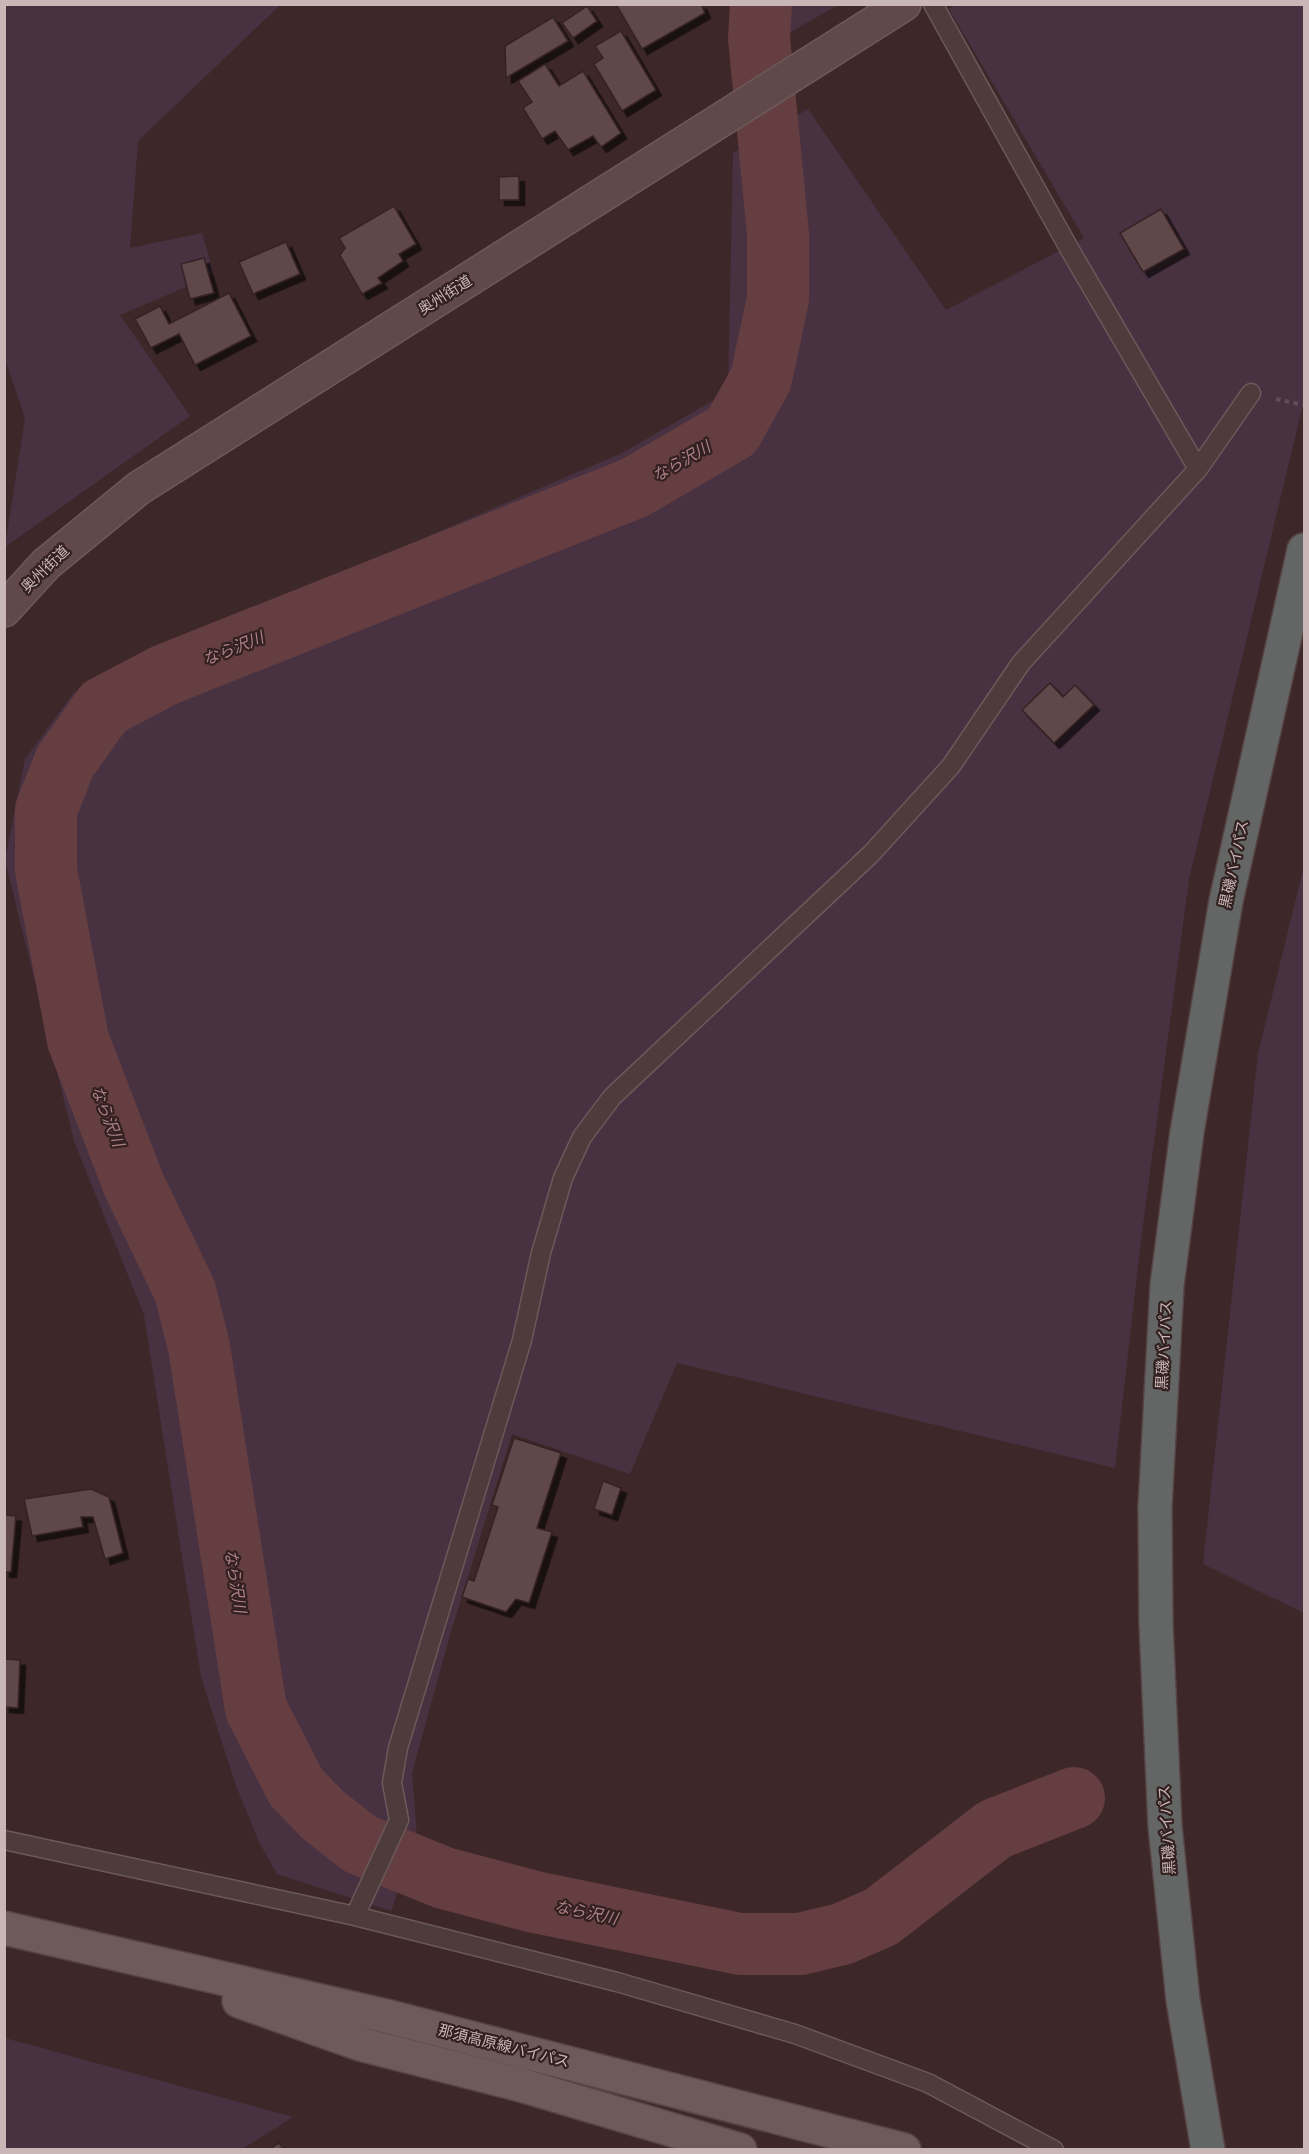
<svg xmlns="http://www.w3.org/2000/svg" width="1309" height="2154" font-family="Mulish,'Noto Sans JP',sans-serif">
	<defs>
		<filter id="shadow"><feDropShadow dx="5.5" dy="5.5" stdDeviation="0" flood-color="#0009"/></filter>
	</defs>
	<rect width="100%" height="100%" fill="#3e2729"/>
	<!-- green -->
	<path fill="#483241" d="M5,5H280L138,141L130,248L202,233L214,275L120,315L190,416L5,547L25,418L4,356Z
		M789,5V4L838,5L789,33Z
		M956,5H1304V400L1189,879L1140,1248L1115,1468L677,1363L630,1474L512,1434L450,1635L412,1773L417,1837L391,1911L277,1874L259,1842L235,1783L201,1677L144,1315L74,1141L5,860L25,759L74,692L226,623L622,453L728,392L733,153L808,109L946,310L1084,238L949,9Z
		M1304,866V1613L1203,1564L1258,1053Z
		M4,2038H5L293,2117L242,2149H5Z"/>
	<g fill="none" stroke-linecap="round" stroke-linejoin="round">
		<!-- river -->
		<path stroke="#653e41" stroke-width="62" d="M761,4L759,38L778,234V299L761,379L732,431L634,488L165,675L104,707L65,762L46,810V870L78,1040L134,1185L185,1291L199,1347L256,1709L296,1787L323,1815L360,1844L444,1878L535,1902L740,1944H800L842,1934L881,1917L995,1829L1074,1798"/>
	</g>
	<!-- building -->
	<path fill="#604749" stroke="#352223" stroke-width="1.5" filter="url(#shadow)" d="M620,4H701L705,13L642,49L617,6Z
		M587,6L597,21L573,38L562,23Z
		M553,17L568,41L506,78L505,46Z
		M621,31L656,90L622,111L594,64L603,58L595,46Z
		M545,64L559,86L583,71L621,133L601,147L593,136L568,150L555,131L542,139L523,108L532,102L518,81Z
		M519,176V200H499V177Z
		M394,206L416,244L399,254L403,261L378,278L382,283L362,294L340,255L345,248L339,238Z
		M1161,209L1184,249L1143,272L1120,233Z
		M286,242L300,274L253,294L239,262Z
		M204,258L214,293L190,299L181,264Z
		M229,293L251,336L195,365L179,334L151,348L135,319L160,306L169,324Z
		M1050,683L1063,697L1075,685L1094,705L1054,743L1022,710Z
		M514,1438L561,1453L537,1528L552,1532L529,1603L516,1599L506,1612L462,1597L468,1579L474,1581L498,1507L492,1505Z
		M603,1481L621,1488L612,1515L594,1509Z
		M91,1489L109,1497L123,1553L105,1559L93,1517H81L83,1527L32,1536L24,1499Z
		M4,1515L16,1516L11,1572H4Z
		M4,1659L20,1660L18,1708L4,1707Z
		M279,2143L284,2150H269Z"/>
	<g fill="none" stroke-linecap="round" stroke-linejoin="round">
		<defs>
			<path id="service" d="M933,4L1070,250L1198,469
				M4,1840L355,1916L617,1982L795,2034L928,2083L1054,2150
				M355,1916L399,1820L392,1783L398,1748L522,1340L541,1253L563,1178L582,1137L612,1097L871,854L951,766L1021,663L1198,469L1251,393"/>
			<path id="secondary" d="M4,610L46,564L139,488L904,4"/>
			<path id="primary" d="M4,1928L386,2016L904,2150
				M239,2001L360,2044L521,2085L740,2150"/>
			<path id="trunk" d="M1208,2150L1183,2000L1165,1826L1156,1624L1155,1507L1167,1285L1187,1132L1226,901L1304,550"/>
		</defs>
		<!-- service casing -->
		<use href="#service" stroke="#6c595a" stroke-width="21"/>
		<!-- secondary casing -->
		<use href="#secondary" stroke="#6c595a" stroke-width="36"/>
		<!-- primary casing -->
		<use href="#primary" stroke="#574445" stroke-width="36"/>
		<!-- trunk casing -->
		<use href="#trunk" stroke="#564344" stroke-width="36"/>
		<!-- path -->
		<path stroke="#624e59" stroke-width="4" stroke-dasharray="4.5 4.5" stroke-linecap="butt" d="M1276,399L1304,405"/>
		<!-- service -->
		<use href="#service" stroke="#4e3b3c" stroke-width="18"/>
		<!-- secondary -->
		<use href="#secondary" stroke="#61494a" stroke-width="33"/>
		<!-- primary -->
		<use href="#primary" stroke="#6e595b" stroke-width="33"/>
		<!-- trunk -->
		<use href="#trunk" stroke="#646666" stroke-width="33"/>
	</g>
	<g text-anchor="middle" stroke-width="4.5" stroke-linejoin="round" paint-order="stroke">
		<!-- street labels -->
		<g font-size="15" fill="#c9b7b8" stroke="#332021">
			<text transform="translate(445 295) rotate(-32)" y="5">奥州街道</text>
			<text transform="translate(45 569) rotate(-44)" y="5">奥州街道</text>
			<text transform="translate(1234 864) rotate(-78)" y="5">黒磯バイパス</text>
			<text transform="translate(1164 1345) rotate(-87)" y="5">黒磯バイパス</text>
			<text transform="translate(1167 1830) rotate(-94)" y="5">黒磯バイパス</text>
			<text transform="translate(504 2046) rotate(14)" y="5">那須高原線バイパス</text>
		</g>
		<!-- water labels -->
		<g font-size="16" font-style="italic" fill="#ae8185" stroke="#332021">
			<text transform="translate(681 461) rotate(-30)" y="6">なら沢川</text>
			<text transform="translate(233 648) rotate(-22)" y="6">なら沢川</text>
			<text transform="translate(108 1116) rotate(69)" y="6">なら沢川</text>
			<text transform="translate(236 1581) rotate(81)" y="6">なら沢川</text>
			<text transform="translate(586 1912) rotate(12)" y="6">なら沢川</text>
		</g>
	</g>
	<!-- border -->
	<rect width="1309" height="2154" fill="none" stroke="#c9b7b8" stroke-width="12"/>
</svg>
